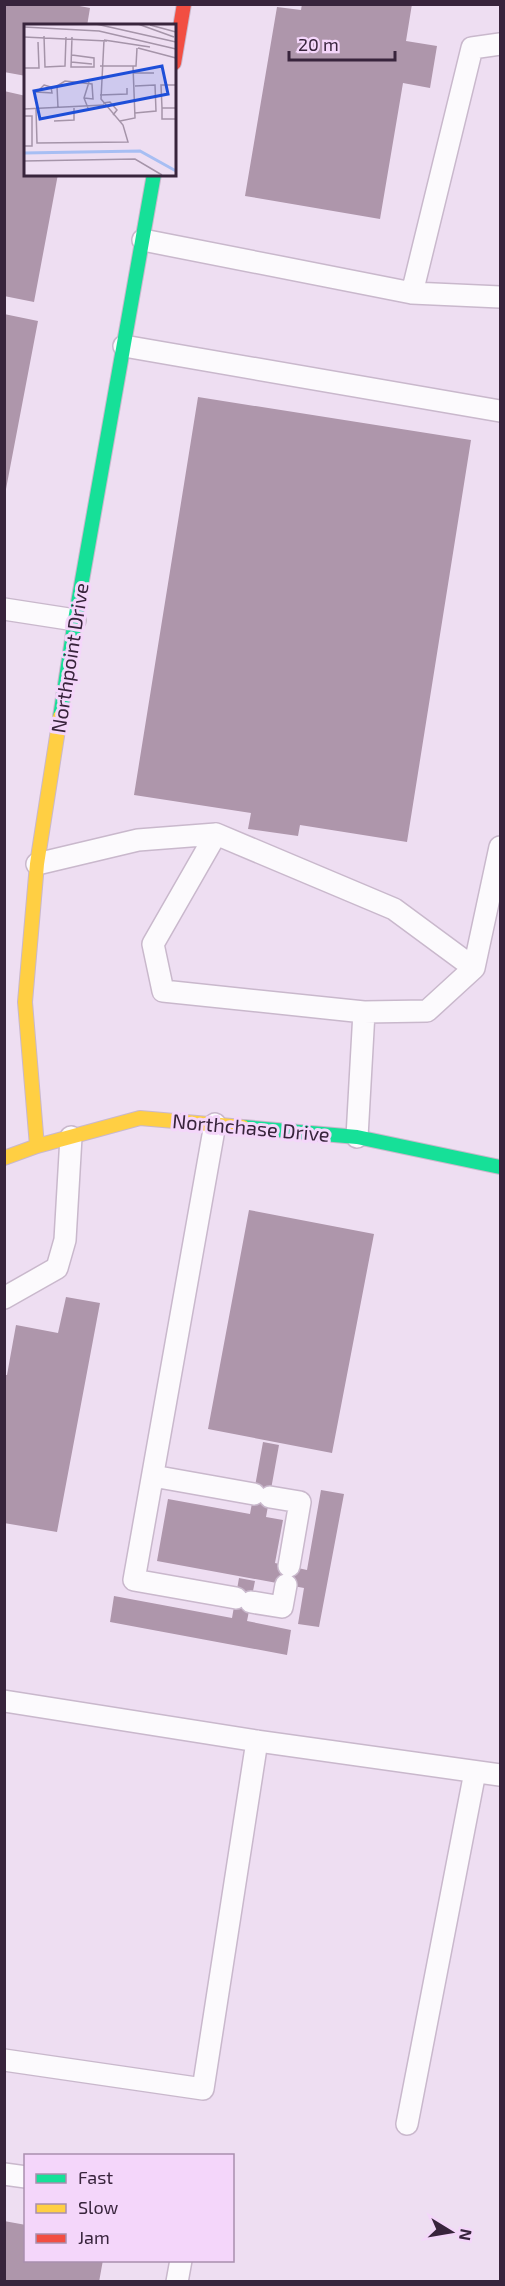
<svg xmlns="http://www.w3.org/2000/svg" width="505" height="2286" font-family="'Exo 2',sans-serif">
	<rect width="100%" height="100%" fill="#eedef2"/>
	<!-- building -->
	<path fill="#ae96ab" d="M4,4H69L90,8L87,26H26V76L4,72Z
		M302,4H412L406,41L437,46L430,88L403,83L380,219L245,196L277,7L301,10Z
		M4,91L26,96V174H58L34,302L4,296Z
		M4,314L38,321L6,489H4Z
		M198,397L471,440L407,842L300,825L298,836L248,829L251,813L134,795Z
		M249,1210L374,1234L332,1453L208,1429Z
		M66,1297L100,1303L57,1532L4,1523V1375H7L16,1325L58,1333Z
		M263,1442L279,1445L266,1517L283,1520L275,1563L307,1570L321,1490L344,1494L319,1627L298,1624L304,1588L157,1561L168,1499L250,1514Z
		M239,1578L255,1581L247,1621L291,1630L287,1655L110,1622L114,1596L232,1618Z
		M4,2221L26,2225V2260H103L99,2282H4Z"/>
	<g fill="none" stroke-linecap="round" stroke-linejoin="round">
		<defs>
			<path id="lane" d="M500,44L472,48L412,293L500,297
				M143,240L412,293
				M124,346L500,411
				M4,609L75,620
				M216,834L153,944L163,991L364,1012L427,1011L474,968L500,847
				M37,864L138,840L216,834L394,909L474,968
				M215,1124L134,1580L236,1598
				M357,1137L364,1012
				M4,1298L57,1268L65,1240L71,1137
				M153,1476L254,1494
				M270,1497L300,1502L289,1566
				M251,1602L282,1607L286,1585
				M4,1701L257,1741L500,1775
				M4,2060L203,2089L257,1741
				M407,2124L475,1772
				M4,2174L26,2177
				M177,2282L181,2260"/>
			<path id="fast" d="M60,717L75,620L154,174
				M243,1127L357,1137L500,1167"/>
			<path id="slow" d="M37,1146L25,1002L37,864L60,717
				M4,1158L37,1146L140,1118L243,1127"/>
			<path id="jam" d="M174,63L184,4"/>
		</defs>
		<!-- lane casing -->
		<use href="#lane" stroke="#c9b8cc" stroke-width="24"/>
		<!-- fast casing -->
		<use href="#fast" stroke="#c9b8cc" stroke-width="16"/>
		<!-- slow casing -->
		<use href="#slow" stroke="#c9b8cc" stroke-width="16"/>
		<!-- jam casing -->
		<use href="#jam" stroke="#c9b8cc" stroke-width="16"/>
		<!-- lane -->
		<use href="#lane" stroke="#fcfafd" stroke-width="21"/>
		<!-- fast -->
		<use href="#fast" stroke="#16e098" stroke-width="14"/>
		<!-- slow -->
		<use href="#slow" stroke="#ffcf43" stroke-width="14"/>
		<!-- jam -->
		<use href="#jam" stroke="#f24e42" stroke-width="14"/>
	</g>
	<g text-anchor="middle" stroke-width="6" stroke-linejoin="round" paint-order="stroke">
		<!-- street labels -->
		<g font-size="20" fill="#38243c" stroke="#f4d6fa">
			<text transform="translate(70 658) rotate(-81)" y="7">Northpoint Drive</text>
			<text transform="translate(251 1128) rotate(5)" y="7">Northchase Drive</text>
		</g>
	</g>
	<!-- overview -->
	<g transform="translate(24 24)">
		<rect width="152" height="152" fill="#eedef2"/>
		<path fill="none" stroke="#a7bef3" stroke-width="3" d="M0,129L116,127L152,147"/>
		<path fill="none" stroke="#a594a9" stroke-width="1.5" d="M72,0L152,18M114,0L150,13M126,1L152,8M0,3L75,7L152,25M20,12L21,43L41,42L42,13M0,13L83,17M48,13L47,43H70V34L48,31M80,16L126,23M114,24L152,34M47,38L68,40M76,42H112L113,24M0,44H15L14,18M110,49H130M20,61L27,63L28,69L13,68ZM152,61H137L138,84H152M111,62L131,61L132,87L111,89M76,71L103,70V64M79,79L86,78L93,86L89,91M34,84L33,62L41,57L68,60L69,75L60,74M64,84L60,74L65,58M138,84V95H152M0,85L80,81M12,85L13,119L104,118L99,101L77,75L80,16M0,92H8V122H0M30,97L50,96V84M96,97L111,94L109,42M0,137L111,135L138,151"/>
		<path fill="#1d4ed8" fill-opacity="0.15" stroke="#1d4ed8" stroke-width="3" d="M138,42L144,70L16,95L10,67Z"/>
		<rect width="152" height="152" fill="none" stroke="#38243c" stroke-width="3"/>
	</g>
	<!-- border -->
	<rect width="505" height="2286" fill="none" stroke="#38243c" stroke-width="12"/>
	<!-- legend -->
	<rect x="24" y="2154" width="210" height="108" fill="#f4d6fa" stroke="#a98fae" stroke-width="1.5"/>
	<rect x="36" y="2174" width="30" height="9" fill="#16e098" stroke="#a98fae" stroke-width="1.5"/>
	<text x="78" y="2184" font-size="18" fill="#38243c">Fast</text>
	<rect x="36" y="2204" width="30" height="9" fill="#ffcf43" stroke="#a98fae" stroke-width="1.5"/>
	<text x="78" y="2214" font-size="18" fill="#38243c">Slow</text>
	<rect x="36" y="2234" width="30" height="9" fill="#f24e42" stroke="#a98fae" stroke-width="1.5"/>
	<text x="78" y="2244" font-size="18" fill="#38243c">Jam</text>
	<!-- north arrow -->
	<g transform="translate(451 2232) rotate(101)" stroke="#f4d6fa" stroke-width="4.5" paint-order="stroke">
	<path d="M0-4.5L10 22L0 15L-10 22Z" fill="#38243c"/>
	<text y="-9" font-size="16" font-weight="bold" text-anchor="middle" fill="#38243c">N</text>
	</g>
	<!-- scale -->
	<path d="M289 51v9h106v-9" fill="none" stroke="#38243c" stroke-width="3"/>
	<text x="298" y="51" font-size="18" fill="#38243c" stroke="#f4d6fa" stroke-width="4.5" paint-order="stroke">20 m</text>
</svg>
